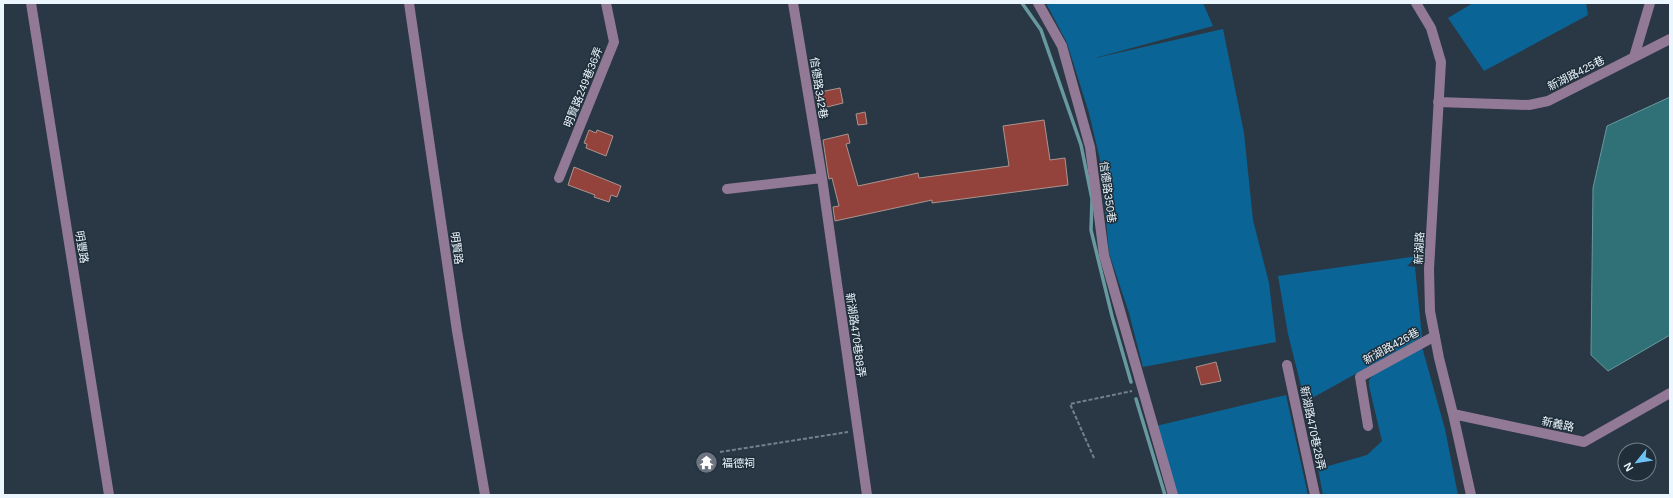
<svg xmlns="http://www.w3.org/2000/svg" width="1673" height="498" font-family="Arial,'Noto Sans TC',sans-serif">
	<rect width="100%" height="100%" fill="#293844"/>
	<!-- green -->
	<path fill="#0b6496" d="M1046,3H1203L1213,26L1091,59L1223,29L1244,133L1253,220L1269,283L1276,342L1143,367L1129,313L1109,253L1101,164L1089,113L1067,43Z
		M1473,3H1586L1588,15L1484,71L1448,18Z
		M1418,256L1407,266L1415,267L1422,337L1305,402L1288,334L1278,276Z
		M1422,347L1445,429L1458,495H1323L1318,469L1367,455L1382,441L1369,386V380L1374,374Z
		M1286,395L1308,495H1174L1156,426Z"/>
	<!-- water -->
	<path fill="#307177" stroke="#6899a0" d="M1670,97V335L1608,371L1591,355L1593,188L1607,126Z"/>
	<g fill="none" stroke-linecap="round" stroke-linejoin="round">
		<!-- stream -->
		<path stroke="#6899a0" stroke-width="3.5" d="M1022,3L1041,30L1081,145L1092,199L1091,230L1112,316L1131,382
			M1136,399L1165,495"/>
	</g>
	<!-- building -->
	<path fill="#94433c" stroke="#ab9490" d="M840,88L843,103L819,109L815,93Z
		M865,112L867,124L858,125L856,114Z
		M1044,120L1050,160L1065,158L1068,185L932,203V200L835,221L833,207L839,206L832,178L829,179L828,174L823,140L848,134L850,143L846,144L858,186L918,173L919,178L1009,166L1003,126Z
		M589,130L596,133L597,130L613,136L606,156L586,148L587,144L584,143Z
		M574,167L621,186L617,197L611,195L609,202L594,197L595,195L568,185Z
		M1216,362L1221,381L1201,385L1196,367Z"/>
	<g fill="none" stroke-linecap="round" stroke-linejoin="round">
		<!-- path -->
		<path stroke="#74818b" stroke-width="2" stroke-dasharray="4 2" stroke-linecap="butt" d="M720,452L848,432
			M1094,458L1070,404L1132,391"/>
		<!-- minor -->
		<path stroke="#927995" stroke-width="10" d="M31,3L109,495
			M409,3L457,331L485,495
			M793,3L822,178L867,495
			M1038,3L1062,46L1090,147L1104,255L1173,495
			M1416,3L1431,28L1441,62L1429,269L1430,311L1439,358L1453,414L1471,495
			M1634,57L1650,3
			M1438,102L1529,105L1548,101L1670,39
			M559,178L614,42L606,3
			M727,189L822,178
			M1287,365L1315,495
			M1453,414L1584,442L1670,393
			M1368,426L1360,377L1435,336"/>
	</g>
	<!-- icons -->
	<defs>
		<symbol id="temple-disc" viewBox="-11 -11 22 22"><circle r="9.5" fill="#6b7280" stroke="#1f2e39"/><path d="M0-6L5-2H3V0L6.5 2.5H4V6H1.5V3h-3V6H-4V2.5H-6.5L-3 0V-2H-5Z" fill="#fff"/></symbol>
	</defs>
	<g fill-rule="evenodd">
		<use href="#temple-disc" x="694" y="450" width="25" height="25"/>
	</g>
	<g text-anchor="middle" stroke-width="3" stroke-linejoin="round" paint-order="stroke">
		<!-- street labels -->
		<g font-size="11" fill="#ecf6fe" stroke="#1f2e39">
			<text transform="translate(1576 73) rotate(-27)" y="4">新湖路425巷</text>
			<text transform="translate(583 87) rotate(-68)" y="4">明賢路249巷36弄</text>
			<text transform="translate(819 88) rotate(81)" y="4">信德路342巷</text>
			<text transform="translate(1108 192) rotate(82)" y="4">信德路350巷</text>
			<text transform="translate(82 247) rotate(81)" y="4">明豐路</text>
			<text transform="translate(457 248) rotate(82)" y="4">明賢路</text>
			<text transform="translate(1419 248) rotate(-87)" y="4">新湖路</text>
			<text transform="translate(856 335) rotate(82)" y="4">新湖路470巷88弄</text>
			<text transform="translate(1391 346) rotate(-29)" y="4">新湖路426巷</text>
			<text transform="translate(1558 424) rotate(12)" y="4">新義路</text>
			<text transform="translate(1313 428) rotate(78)" y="4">新湖路470巷28弄</text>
		</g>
		<!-- poi labels -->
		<g font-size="11" fill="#ecf6fe" stroke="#1f2e39" text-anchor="start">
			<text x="722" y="467">福德祠</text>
		</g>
	</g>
	<!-- border -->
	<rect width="1673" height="498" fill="none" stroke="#ecf6fe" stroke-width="8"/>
	<!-- north arrow -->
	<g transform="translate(1637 462) rotate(240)"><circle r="19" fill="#1f2e39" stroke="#717e88"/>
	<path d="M0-3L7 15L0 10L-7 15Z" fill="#6fc2f4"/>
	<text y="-6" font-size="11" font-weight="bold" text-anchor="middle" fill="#ecf6fe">N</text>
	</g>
</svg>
